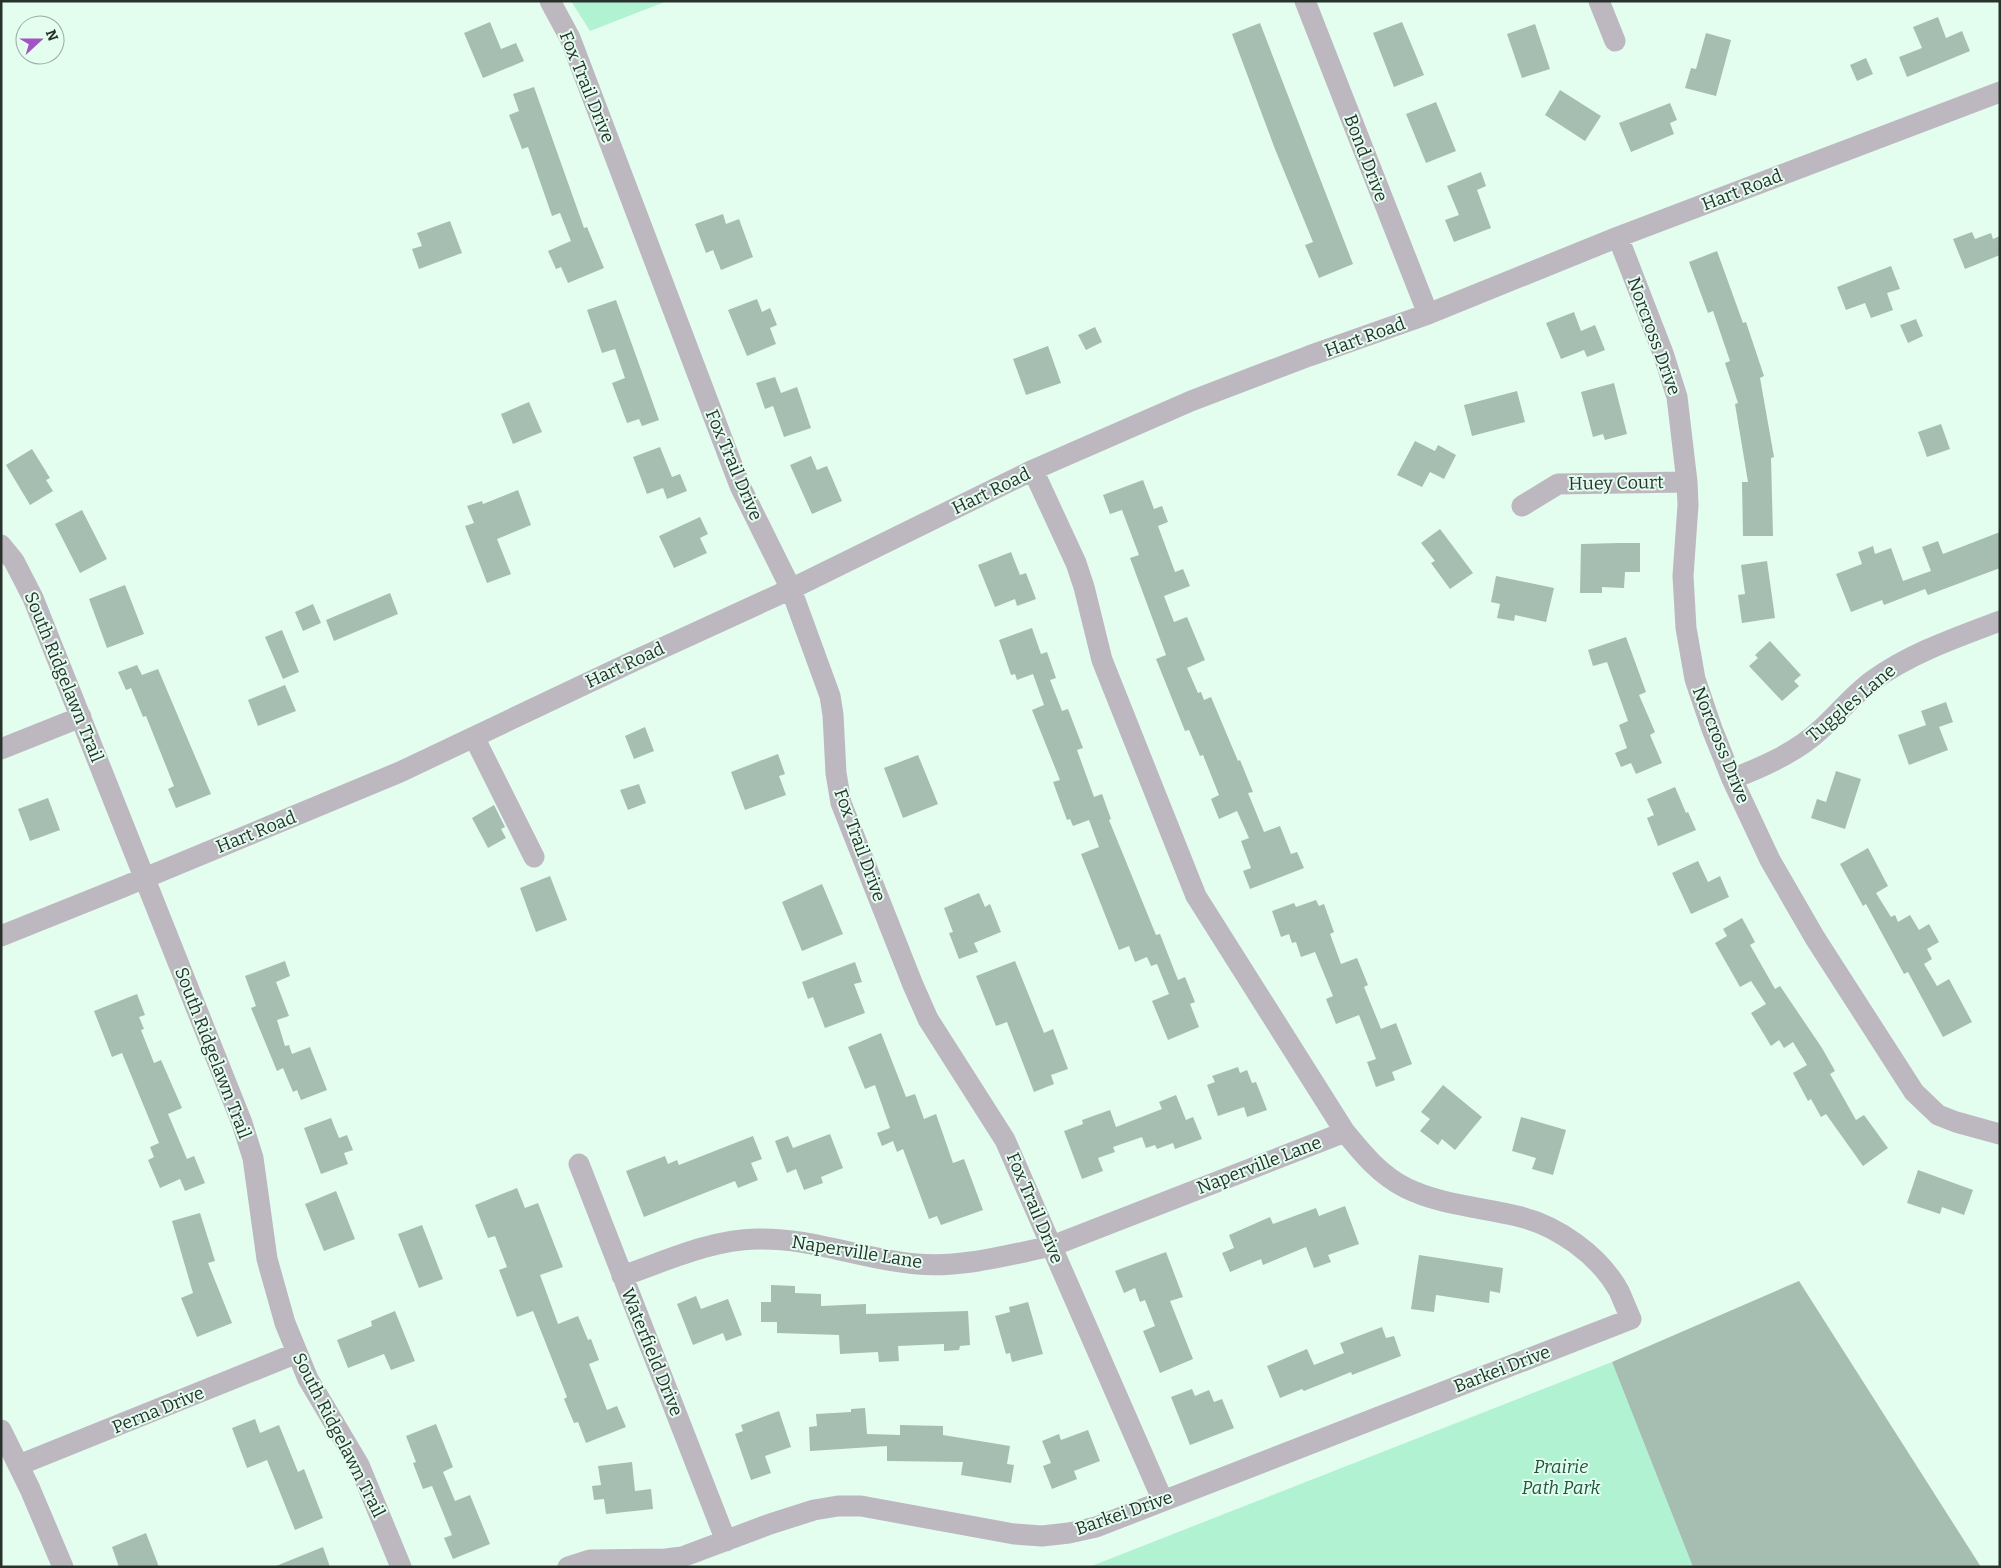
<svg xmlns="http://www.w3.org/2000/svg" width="2001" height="1568" font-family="Bitter,serif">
	<rect width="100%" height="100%" fill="#e3fdef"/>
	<!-- green -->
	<path fill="#b0f2d2" d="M571,1H667L590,31Z
		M1612,1362L1693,1567H1089Z"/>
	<!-- building -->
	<path fill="#a6beb1" d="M1938,17L1946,38L1962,31L1970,51L1907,77L1899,57L1922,48L1913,27Z
		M490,22L501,49L516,43L524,61L483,78L464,33Z
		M1402,22L1424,75L1394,87L1373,33Z
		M1260,23L1353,264L1319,278L1305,245L1313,242L1275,149L1232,34Z
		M1535,24L1550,69L1522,78L1507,34Z
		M1706,33L1731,40L1716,96L1685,88L1691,68L1696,69Z
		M1866,58L1873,74L1857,81L1850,65Z
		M534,87L584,228L587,227L604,268L568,283L561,267L556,269L548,251L571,241L560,213L552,216L528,147L522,149L509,115L519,111L513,94Z
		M1560,90L1601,116L1585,141L1545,115Z
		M1436,102L1456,151L1426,163L1406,114Z
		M1670,103L1677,120L1670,123L1674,134L1631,152L1619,123Z
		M1481,172L1486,186L1477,190L1491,228L1454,242L1445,220L1459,215L1447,186Z
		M723,214L726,224L739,219L753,257L721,270L713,250L706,253L695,224Z
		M450,221L462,253L419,269L412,249L422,246L417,233Z
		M1972,232L1975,239L1991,233L1993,239L2000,236V255L1965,269L1953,239Z
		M1717,251L1743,323L1746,322L1764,376L1760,378L1774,457L1771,458L1773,536H1743L1742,482H1748L1735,404L1738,403L1725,363L1730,361L1713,311L1708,313L1689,262Z
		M1891,266L1900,289L1887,293L1893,310L1871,318L1865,303L1846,310L1837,287Z
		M757,299L762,312L770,308L777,325L770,328L776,344L747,356L728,310Z
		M616,300L659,420L642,426L639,419L627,423L612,383L625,378L615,349L602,353L587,310Z
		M1574,312L1581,331L1595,325L1605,350L1587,357L1584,350L1561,359L1546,323Z
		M1916,319L1923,336L1908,343L1900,325Z
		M1095,327L1102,342L1086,350L1078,335Z
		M1048,346L1061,383L1026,395L1013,359Z
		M775,377L781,393L797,387L811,428L784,437L773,406L765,409L756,383Z
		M1614,383L1627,434L1605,440L1603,434L1593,437L1581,392Z
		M1517,391L1525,422L1472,436L1464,405Z
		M529,402L542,432L513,444L501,414Z
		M1941,424L1950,449L1927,457L1918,432Z
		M1415,441L1435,451L1438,445L1456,455L1444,479L1430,472L1422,487L1397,475Z
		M660,447L672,477L680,474L687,491L667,499L663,488L647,494L633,457Z
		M32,449L50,478L46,480L53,491L30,505L6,465Z
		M811,456L817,470L827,466L842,501L812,514L790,465Z
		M1143,480L1154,509L1162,506L1168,522L1158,526L1175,572L1183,569L1190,586L1164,596L1174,622L1187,617L1205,660L1187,668L1198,693L1201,692L1204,700L1211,697L1238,761L1240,760L1253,792L1248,793L1264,832L1280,826L1291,854L1297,852L1304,868L1250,889L1243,871L1251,868L1241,841L1249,838L1237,811L1219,819L1211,799L1219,795L1203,755L1200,756L1189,730L1185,731L1156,659L1166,655L1130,558L1139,555L1122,510L1110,514L1103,495Z
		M518,490L531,525L497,539L511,574L487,583L465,526L474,523L467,506L482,501L483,504Z
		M82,510L107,559L80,573L55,524Z
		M700,517L708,534L700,538L707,553L674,568L659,536Z
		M1440,529L1473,573L1450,589L1431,563L1435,561L1421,543Z
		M2000,532V568L1928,595L1925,589L1884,605L1882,600L1851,612L1836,574L1862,564L1858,552L1873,546L1875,554L1891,548L1903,581L1931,571L1922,547L1938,541L1943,554Z
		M1619,543H1640V572H1625L1624,588L1602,587V593H1580L1581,544Z
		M1011,552L1020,575L1026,573L1036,599L1017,606L1015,599L995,607L978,565Z
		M1767,561L1775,618L1742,623L1738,595L1745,594L1741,565Z
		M1496,576L1554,588L1546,622L1515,615L1514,621L1497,618L1500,604L1491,602Z
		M125,585L144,634L107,648L89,599Z
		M390,593L398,614L334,641L326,620Z
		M313,604L321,623L303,631L295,612Z
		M1032,628L1041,654L1047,652L1056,678L1050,680L1062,711L1068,709L1083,748L1077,750L1094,797L1102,794L1111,819L1109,820L1156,935L1160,934L1178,980L1185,977L1195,1002L1190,1004L1199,1027L1168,1040L1152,1001L1169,994L1157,964L1151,966L1147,957L1135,962L1129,946L1119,950L1081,854L1099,847L1089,820L1073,826L1070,819L1067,820L1053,782L1060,780L1032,710L1044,705L1033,674L1017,680L1015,674L1011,675L999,640Z
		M282,630L299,672L283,679L265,637Z
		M1626,637L1646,692L1639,695L1655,732L1650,735L1662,763L1636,774L1631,763L1621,767L1615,753L1627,748L1619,725L1628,721L1607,662L1593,666L1588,650Z
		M1770,641L1801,675L1794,681L1799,686L1782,701L1749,666L1758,658L1755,655Z
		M137,665L142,675L158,669L211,794L176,808L168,789L174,786L146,716L143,717L131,688L126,690L118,672Z
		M285,685L296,711L258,726L248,700Z
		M1946,702L1953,722L1939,727L1948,750L1909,765L1898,735L1926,725L1921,711Z
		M645,727L654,751L634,759L625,736Z
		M778,754L785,774L779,776L786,795L745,810L731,772Z
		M918,755L938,804L903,818L884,768Z
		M1836,771L1861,779L1845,829L1811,818L1817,799L1826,802Z
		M639,784L646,803L628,810L620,790Z
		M1675,787L1686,813L1688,812L1696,830L1658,846L1647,818L1654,815L1647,799Z
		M48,798L60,830L30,841L18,809Z
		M494,805L505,827L501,829L506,838L488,848L472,818Z
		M1868,848L1888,886L1876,893L1891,917L1895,915L1898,922L1910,915L1919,930L1929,924L1939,942L1927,949L1932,959L1924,964L1937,986L1949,979L1972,1022L1943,1037L1908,972L1904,974L1866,904L1863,906L1840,864Z
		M1698,861L1708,882L1720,876L1729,897L1691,914L1672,873Z
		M550,876L567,920L536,932L520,888Z
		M822,884L843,934L802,951L782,902Z
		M979,893L985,907L990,904L1001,932L974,943L978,952L959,959L949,933L953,932L944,908Z
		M1316,900L1319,906L1324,904L1334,932L1330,934L1341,964L1357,958L1368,985L1364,987L1381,1029L1396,1023L1412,1064L1392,1072L1395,1080L1376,1087L1367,1062L1376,1059L1359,1015L1336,1024L1326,999L1333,996L1315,952L1301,957L1296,942L1292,943L1289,934L1281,937L1272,911L1294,903L1296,907Z
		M1742,918L1755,942L1750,945L1775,989L1780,986L1822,1048L1835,1071L1830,1074L1856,1120L1864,1115L1888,1148L1863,1166L1826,1114L1821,1117L1811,1099L1808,1101L1793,1073L1807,1065L1793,1042L1784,1048L1779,1040L1771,1046L1751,1013L1766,1004L1751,981L1740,987L1715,943L1727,936L1723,929Z
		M285,961L290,976L276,982L289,1016L277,1020L285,1046L289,1045L292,1054L310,1047L327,1090L301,1100L297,1090L293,1092L283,1068L277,1071L251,1008L256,1006L245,976Z
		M1015,961L1044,1033L1053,1029L1068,1069L1051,1075L1054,1084L1034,1092L1007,1022L996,1026L976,976Z
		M855,962L862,982L854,984L865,1013L825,1028L813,997L808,999L802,982Z
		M137,994L145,1015L139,1017L144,1029L141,1030L154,1063L161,1060L182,1108L168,1114L187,1159L194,1156L205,1183L185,1191L180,1179L160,1188L148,1160L154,1157L150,1147L159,1143L122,1053L112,1057L94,1011Z
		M881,1033L906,1097L915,1094L924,1119L936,1114L953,1163L964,1159L983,1210L941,1225L937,1216L929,1219L903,1149L897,1152L893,1141L882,1146L877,1133L890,1128L875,1085L865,1089L848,1047Z
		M1238,1067L1240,1073L1247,1070L1252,1083L1256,1082L1267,1110L1247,1117L1244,1107L1218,1116L1207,1085L1215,1082L1212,1076Z
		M1443,1085L1482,1117L1455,1150L1442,1139L1438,1145L1420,1131L1430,1119L1421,1112Z
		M1176,1095L1186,1120L1193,1117L1202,1139L1175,1149L1173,1143L1157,1149L1155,1145L1146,1148L1142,1137L1113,1147L1115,1152L1098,1158L1103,1171L1082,1179L1064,1131L1083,1124L1082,1120L1110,1110L1116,1127L1162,1109L1159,1102Z
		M1521,1117L1566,1130L1553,1175L1532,1169L1536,1158L1512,1151Z
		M331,1118L339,1138L347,1135L353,1150L344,1153L348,1164L321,1174L304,1128Z
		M830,1134L843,1168L821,1177L823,1183L804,1190L796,1169L787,1173L775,1141L788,1136L793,1148Z
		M753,1136L762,1159L751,1163L758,1180L738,1188L735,1181L644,1217L626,1171L665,1156L668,1164L677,1160L679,1165Z
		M1918,1170L1973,1190L1964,1215L1942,1207L1940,1214L1907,1203Z
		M517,1188L525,1208L538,1203L563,1267L540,1275L558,1324L578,1316L588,1340L591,1339L599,1360L589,1364L607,1410L617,1406L626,1427L586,1443L578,1422L574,1423L564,1399L567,1397L533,1311L517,1317L499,1270L507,1267L495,1236L488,1238L475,1205Z
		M336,1191L355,1239L324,1251L305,1204Z
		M1345,1206L1359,1244L1328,1255L1331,1262L1314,1268L1306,1247L1263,1265L1261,1259L1230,1272L1222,1253L1234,1248L1229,1235L1270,1217L1273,1224L1316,1208L1319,1216Z
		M200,1213L215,1261L208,1263L232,1323L197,1337L181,1298L193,1293L172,1221Z
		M422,1225L443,1279L419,1288L398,1234Z
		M1166,1252L1183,1297L1170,1301L1193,1359L1160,1373L1143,1331L1155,1326L1145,1300L1140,1302L1135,1288L1124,1293L1115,1271Z
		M1419,1255L1503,1268L1500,1293L1490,1291L1489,1303L1436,1295L1434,1312L1411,1309Z
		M1799,1281L1981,1567H1693L1612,1362Z
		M771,1285L795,1286V1293L821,1294V1306L866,1304V1314L968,1311L970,1345L960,1346L959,1350L944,1351V1344L898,1346L899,1361L879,1362L878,1352L840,1354L839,1335L777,1333V1322H761V1302H771Z
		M696,1296L701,1309L728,1299L742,1335L726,1341L723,1333L693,1345L677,1304Z
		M1028,1302L1043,1354L1012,1362L1010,1353L1006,1354L995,1316L1010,1312L1009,1307Z
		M395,1311L415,1361L391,1370L384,1354L348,1368L337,1340L372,1326L371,1321Z
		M1382,1327L1386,1338L1394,1336L1401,1356L1352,1375L1351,1372L1304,1391L1302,1389L1280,1398L1267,1366L1307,1349L1314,1365L1344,1353L1340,1343Z
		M1192,1389L1195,1396L1209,1390L1214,1402L1222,1399L1234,1428L1190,1445L1171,1397Z
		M865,1408L867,1434L900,1435V1425L943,1426V1435L1010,1446L1007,1464L1014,1465L1011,1483L961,1475L963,1462L887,1461V1446L810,1451L809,1427L817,1426L816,1414L851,1412V1409Z
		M779,1411L791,1447L765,1456L771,1473L751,1480L735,1434L743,1431L741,1425Z
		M255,1419L260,1433L279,1425L298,1472L304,1469L323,1518L295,1530L267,1460L247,1468L232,1428Z
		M436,1424L453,1467L443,1472L455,1501L470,1495L490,1544L453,1559L444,1538L452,1535L432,1486L423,1489L413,1463L416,1462L406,1436Z
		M1088,1430L1100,1461L1074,1471L1077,1479L1052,1489L1043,1466L1051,1463L1042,1441L1059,1434L1061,1440Z
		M632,1462L635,1491L651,1489L653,1509L606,1514L604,1499L594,1500L592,1486L601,1485L598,1466Z
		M146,1533L159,1567H119L112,1547Z
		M323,1547L330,1567H276V1566Z"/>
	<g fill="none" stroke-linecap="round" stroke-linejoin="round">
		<!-- minor -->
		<path stroke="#bdb7c0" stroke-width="21" d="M550,1L570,38L740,486L791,589L830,696L833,715L836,773L841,803L913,985L928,1019L1005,1140L1163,1501
			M1305,1L1428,314
			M1599,1L1615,41
			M1618,237L1663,353L1677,397L1687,482L1688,505L1683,576L1686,628L1695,679L1712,729L1732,779L1770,860L1815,938L1914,1092L1938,1115L1956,1122L2000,1134
			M1522,506L1558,484L1687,482
			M1,545L14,561L33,598L242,1123L253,1158L267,1259L285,1323L308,1379L359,1465L401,1567
			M474,737L534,857
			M1,749L81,717
			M1732,779C1762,767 1795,753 1819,731C1837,715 1853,695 1872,681C1911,653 1955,638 2000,621
			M1,936L123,887L400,772L636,660L791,589L1033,470L1191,401L1309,356L1428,314L1618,237L2000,92
			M579,1164L726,1541
			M622,1276C666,1261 710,1240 756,1239C811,1237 863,1260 917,1264C962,1268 1008,1255 1052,1246L1345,1132
			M1,1430L30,1489L63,1567
			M19,1465L297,1353
			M568,1567L590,1560L666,1559L682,1557L770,1524L814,1510L838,1506H861L1014,1534L1042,1536L1069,1533L1096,1527L1163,1501L1631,1319C1627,1310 1623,1300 1619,1291C1599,1255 1557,1225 1517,1216C1480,1207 1441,1205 1406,1188C1380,1175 1363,1154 1345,1132L1196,896L1102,660L1084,587L1076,563L1033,470"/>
	</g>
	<g text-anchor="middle" stroke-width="4" stroke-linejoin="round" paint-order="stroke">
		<!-- street labels -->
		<g font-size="18" fill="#28322d" stroke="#e3fdef">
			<text transform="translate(587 87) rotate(68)" y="6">Fox Trail Drive</text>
			<text transform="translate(1366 158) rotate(69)" y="6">Bond Drive</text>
			<text transform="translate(1742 190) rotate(-21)" y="6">Hart Road</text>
			<text transform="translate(1654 336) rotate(70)" y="6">Norcross Drive</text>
			<text transform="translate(1365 337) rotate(-20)" y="6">Hart Road</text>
			<text transform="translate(734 465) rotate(67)" y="6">Fox Trail Drive</text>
			<text transform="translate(1616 483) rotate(-1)" y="6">Huey Court</text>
			<text transform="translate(991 491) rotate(-26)" y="6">Hart Road</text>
			<text transform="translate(625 665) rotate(-25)" y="6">Hart Road</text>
			<text transform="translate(64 677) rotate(68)" y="6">South Ridgelawn Trail</text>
			<text transform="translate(1851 703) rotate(-40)" y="6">Tuggles Lane</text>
			<text transform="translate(1721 745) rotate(68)" y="6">Norcross Drive</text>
			<text transform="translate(256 832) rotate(-22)" y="6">Hart Road</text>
			<text transform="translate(860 845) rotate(70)" y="6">Fox Trail Drive</text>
			<text transform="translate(213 1053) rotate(69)" y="6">South Ridgelawn Trail</text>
			<text transform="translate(1259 1165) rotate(-21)" y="6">Naperville Lane</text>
			<text transform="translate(1035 1208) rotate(67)" y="6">Fox Trail Drive</text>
			<text transform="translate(857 1252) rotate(9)" y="6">Naperville Lane</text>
			<text transform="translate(652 1352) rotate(68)" y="6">Waterfield Drive</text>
			<text transform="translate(1502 1369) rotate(-21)" y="6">Barkei Drive</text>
			<text transform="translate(158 1410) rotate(-22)" y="6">Perna Drive</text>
			<text transform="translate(339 1435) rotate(63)" y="6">South Ridgelawn Trail</text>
			<text transform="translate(1124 1513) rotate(-19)" y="6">Barkei Drive</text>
		</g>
		<!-- park labels -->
		<g font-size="18" font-style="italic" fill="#20543e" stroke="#e3fdef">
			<text x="1561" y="1473">Prairie<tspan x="1561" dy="21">Path Park</tspan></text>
		</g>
	</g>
	<!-- border -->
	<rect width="2001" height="1568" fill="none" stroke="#28322d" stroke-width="5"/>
	<!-- north arrow -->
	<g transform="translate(40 40) rotate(69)"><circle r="24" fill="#e3fdef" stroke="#98aca1"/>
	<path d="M0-4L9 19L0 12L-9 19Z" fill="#a253c4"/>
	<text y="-8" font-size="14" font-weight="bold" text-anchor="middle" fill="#28322d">N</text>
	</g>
</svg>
